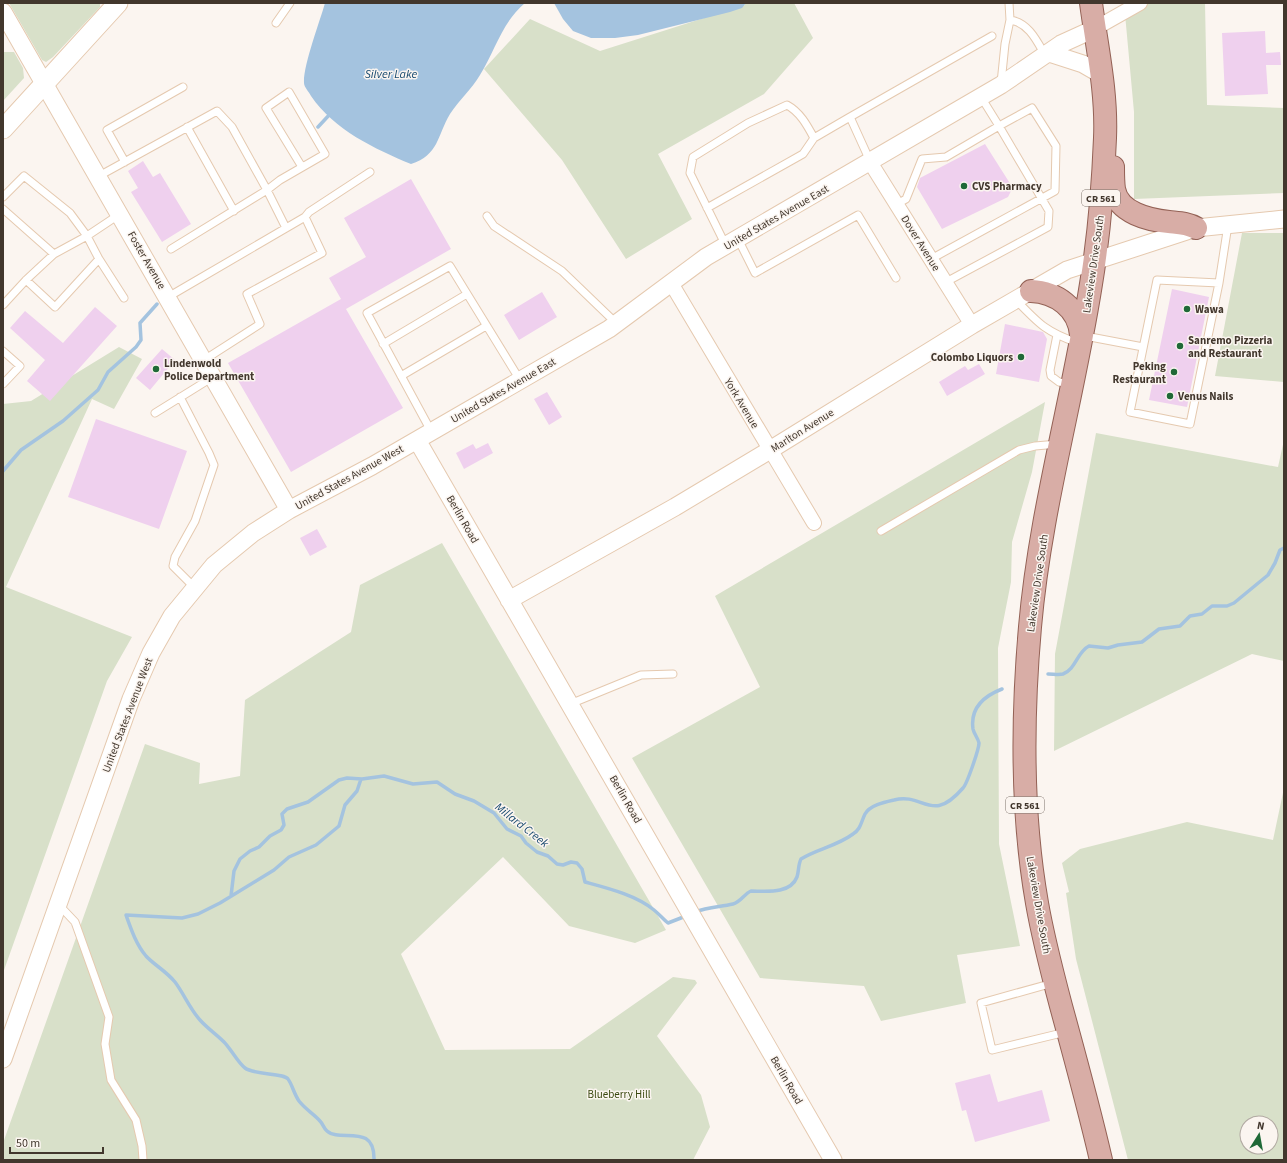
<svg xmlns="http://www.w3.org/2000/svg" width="1287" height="1163" font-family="'Source Sans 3',sans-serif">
	<rect width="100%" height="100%" fill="#fbf5f0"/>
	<!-- green -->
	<path fill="#d8e0c9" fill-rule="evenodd" d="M9,3H100V7L53,57L46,62L42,60Z
		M745,3H794L813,38L764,94L658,154L692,219L626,259L562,160L484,69L530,19L600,51L745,5Z
		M1144,3H1205L1207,105L1284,108V193L1134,199V112L1125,14Z
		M3,52H14L23,68L24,78L3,101Z
		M1242,233H1284V382L1215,376Z
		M119,347L142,359L114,409L92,399L6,587L132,637L107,681L3,973V404L31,401Z
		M1045,402L1032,472L1012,542L1011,582L998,648L999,844L1020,946L957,955L966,1003L881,1021L864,986L760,978L632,758L760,687L715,596Z
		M1096,433L1278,467L1284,440V661L1252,654L1054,751L1055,654Z
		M442,543L666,930L635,943L569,926L503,857L401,954L445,1050L570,1049L673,977L695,980L697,983L657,1036L701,1095L710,1127L693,1160H3V1143L145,744L200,763L199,784L240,776L245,700L351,632L360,585Z
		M1284,788V1160H1128L1076,959L1066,893L1069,892L1062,863L1080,849L1187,822L1273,840ZM1247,1123H1271V1147H1247Z"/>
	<!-- water -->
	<path fill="#a4c3df" d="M325,3H525C502,22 495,51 480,75C472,89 459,100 450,114C437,136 439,155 411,164C375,149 334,130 311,96C309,92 304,87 304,83C303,66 320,21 325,3Z
		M554,3H746L742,8L730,12L638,35L615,38H591L573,31L563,19Z"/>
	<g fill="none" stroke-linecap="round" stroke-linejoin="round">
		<!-- stream -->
		<path stroke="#a4c3df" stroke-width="3.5" d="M318,127L331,113
			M3,471L21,450L63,421L98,390L108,372L136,347L141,340L140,323L157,304
			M1048,674C1053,674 1059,675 1063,674C1076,669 1077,652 1089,646L1108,648L1118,645L1142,642L1159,629L1180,626L1190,616L1202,614L1212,606H1227L1234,603L1268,575L1275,563L1280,550L1284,548
			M361,779L357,791L345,805L339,826L316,845L289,857L274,870L220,903L198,914L182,918L126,915C131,929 136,944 146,956C153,964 166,971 175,982C184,994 190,1009 200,1020C207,1028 216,1034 224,1042C231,1049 238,1063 245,1068C254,1075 284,1073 288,1079C292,1084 294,1094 299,1101C305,1109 314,1114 320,1121C323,1124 324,1129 327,1131C340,1143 375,1122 374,1160
			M231,896L234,871L240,859L250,851L259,847L270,836L281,830L284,825L282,814L287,809L308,802L339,780L347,778L362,779L384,776L413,784L437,782L455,794L474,801L494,813L507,829L521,836L526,843L537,852L548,856L557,864L563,865L571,862L577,863L582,869L585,882C607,888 636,895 654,910C659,914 663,919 668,923L686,916
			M695,912C708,907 720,907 733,904C741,902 744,894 751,891C764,891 790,895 797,877C799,871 798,865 801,859C817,849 837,846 853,834C861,829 861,822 865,814C870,805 885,802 894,800C924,792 931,825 963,788C967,784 979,749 979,743C978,738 974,734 973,729C970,708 984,696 1002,689"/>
	</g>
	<!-- building -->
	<path fill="#efd0ee" d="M1265,31L1266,53L1280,52L1281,65H1266L1268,94L1225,96L1222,33Z
		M985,144L1011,185V191L1008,197L942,229L917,187L920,178Z
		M143,161L153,177L160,173L191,224L162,242L131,192L138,188L128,171Z
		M411,179L451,249L346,309L403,408L291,472L228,363L341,299L329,278L366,257L344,218Z
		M1172,289L1209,297L1187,407L1149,400Z
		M542,292L557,317L519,340L504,315Z
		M95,307L117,326L50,401L27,381L45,360L10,328L25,311L63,343Z
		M1005,324L1043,332L1047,339L1039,382L996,374Z
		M162,349L175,360L150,390L136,378Z
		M979,364L985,374L947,396L939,382L965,366L968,370Z
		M547,392L562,417L549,425L534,399Z
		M96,419L187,451L159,529L68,497Z
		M488,443L493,453L464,469L456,453L473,444L476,449Z
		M317,529L327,547L310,556L300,538Z
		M990,1074L998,1102L1042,1090L1050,1121L975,1142L966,1110L962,1111L955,1083Z"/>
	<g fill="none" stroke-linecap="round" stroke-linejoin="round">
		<defs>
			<path id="service" d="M1009,3L1010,20
				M276,23L290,3
				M1001,83L1005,44L1010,20C1028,22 1037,41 1045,55
				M850,117L992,36
				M187,127L234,211
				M814,138L850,117L870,161
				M125,162L107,130L183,87
				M99,176L217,111L232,127L267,190L280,180L325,154L289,92L266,108L302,167
				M3,197L24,176L70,213L87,236L99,259L124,298
				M897,204L906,199L922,159L946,157L999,126L1049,211L1048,227L946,282
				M707,208L803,154L814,138C807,125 800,112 787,105L748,123L693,157L690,173L726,246
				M3,209L54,254
				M487,216L494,226L562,271L616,323
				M305,217L309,212L370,172
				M738,239L755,273L858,215L896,278
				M171,249L267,190L286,228
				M931,259L1055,191L1056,146L1032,108L999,126L981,97
				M26,280L55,307L99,259
				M1219,283L1157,280L1130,412L1190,424L1219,283L1228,225
				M168,297L305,217L322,253L247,294L260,324L204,360
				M1016,300C1039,324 1046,332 1078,343
				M3,305L26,280L54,254L87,236L120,214
				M1057,335L1050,370L1051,376L1059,382L1071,384
				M1085,336L1143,347
				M383,344L467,294
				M3,351L20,366L3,384
				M401,376L486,326
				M180,397L209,453L214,465L195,521L175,557L173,566L194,587
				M155,413L213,377
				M431,431L367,313L450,266L520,380
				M881,531L1019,450L1035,446L1058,444
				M570,704L641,675L673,674
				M58,904L75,922L109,1017L105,1044L111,1080L136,1120L142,1146L143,1160
				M1053,983L981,1003L992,1050L1066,1032"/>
			<path id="minor" d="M1094,29L1140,3
				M870,162L972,325
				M671,283L814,523"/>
			<path id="tertiary" d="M3,12L289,510
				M1049,53L1083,64L1102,75
				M417,440L833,1160
				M509,600L675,507L770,450L972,325L1067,270L1196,228L1284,219
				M3,1059L131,699L151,653L172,616L214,565L253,533L289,510L372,466L609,329L706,257L1001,85L1061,44L1094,29"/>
			<path id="secondary" d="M3,129L118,3"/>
			<path id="primary" d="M1091,3C1097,48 1107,92 1105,138C1103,187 1099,236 1091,284C1073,399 1040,511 1030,627C1022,718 1021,812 1037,903C1043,938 1052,972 1061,1006C1075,1057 1089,1108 1101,1160
				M1113,167C1113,175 1113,182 1114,189C1118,213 1149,220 1169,222C1178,223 1188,223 1196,228
				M1031,291C1056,292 1079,308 1081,335"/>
		</defs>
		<!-- service casing -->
		<use href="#service" stroke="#e5c9af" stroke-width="9"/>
		<!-- minor casing -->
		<use href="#minor" stroke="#e5c9af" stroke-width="16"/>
		<!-- tertiary casing -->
		<use href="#tertiary" stroke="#e5c9af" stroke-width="19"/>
		<!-- secondary casing -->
		<use href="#secondary" stroke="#e5c9af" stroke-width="21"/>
		<!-- primary casing -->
		<use href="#primary" stroke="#936155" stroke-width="24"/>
		<!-- service -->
		<use href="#service" stroke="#fff" stroke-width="7"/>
		<!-- minor -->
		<use href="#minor" stroke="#fff" stroke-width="14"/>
		<!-- tertiary -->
		<use href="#tertiary" stroke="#fff" stroke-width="17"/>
		<!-- secondary -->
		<use href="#secondary" stroke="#fff" stroke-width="19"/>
		<!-- primary -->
		<use href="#primary" stroke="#d8ada6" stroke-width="22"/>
	</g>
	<!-- markers -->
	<g fill="#1f6937" stroke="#fbf5f0" stroke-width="1.5">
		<circle cx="964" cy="186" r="4"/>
		<circle cx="1187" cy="309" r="4"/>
		<circle cx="1180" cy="346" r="4"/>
		<circle cx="1021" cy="357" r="4"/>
		<circle cx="156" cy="369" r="4"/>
		<circle cx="1174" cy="372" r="4"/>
		<circle cx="1170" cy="396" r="4"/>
	</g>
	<g text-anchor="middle" stroke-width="3" stroke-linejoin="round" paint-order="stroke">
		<!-- shield labels -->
		<g fill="#fbf5f0" stroke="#7a7068" stroke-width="1">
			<rect x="1082" y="190" width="38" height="16" rx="3"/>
			<rect x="1006" y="797" width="38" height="16" rx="3"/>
		</g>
		<g font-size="10" font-weight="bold" fill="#42372d">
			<text x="1101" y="202">CR 561</text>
			<text x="1025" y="809">CR 561</text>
		</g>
		<!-- poi labels -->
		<g font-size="11" font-weight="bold" fill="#42372d" stroke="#fbf5f0" text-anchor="start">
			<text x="972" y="190">CVS Pharmacy</text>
			<text x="1195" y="313">Wawa</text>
			<text x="1188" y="344">Sanremo Pizzeria<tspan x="1188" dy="13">and Restaurant</tspan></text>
			<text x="1013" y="361" text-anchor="end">Colombo Liquors</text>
			<text x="164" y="367">Lindenwold<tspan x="164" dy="13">Police Department</tspan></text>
			<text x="1166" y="370" text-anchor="end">Peking<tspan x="1166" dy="13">Restaurant</tspan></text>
			<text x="1178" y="400">Venus Nails</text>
		</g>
		<!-- street labels -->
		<g font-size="11" fill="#42372d" stroke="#fbf5f0">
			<text transform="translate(776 217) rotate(-30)" y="4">United States Avenue East</text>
			<text transform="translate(921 243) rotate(58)" y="4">Dover Avenue</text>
			<text transform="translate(147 260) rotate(60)" y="4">Foster Avenue</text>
			<text transform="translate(1093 264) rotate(-82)" y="4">Lakeview Drive South</text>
			<text transform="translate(503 390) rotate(-30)" y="4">United States Avenue East</text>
			<text transform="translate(742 403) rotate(59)" y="4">York Avenue</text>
			<text transform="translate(802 430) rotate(-32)" y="4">Marlton Avenue</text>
			<text transform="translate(349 477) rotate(-29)" y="4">United States Avenue West</text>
			<text transform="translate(463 519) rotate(60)" y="4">Berlin Road</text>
			<text transform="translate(1037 583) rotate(-82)" y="4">Lakeview Drive South</text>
			<text transform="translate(127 715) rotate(-69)" y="4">United States Avenue West</text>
			<text transform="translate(626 799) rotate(60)" y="4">Berlin Road</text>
			<text transform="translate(1039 905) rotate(80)" y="4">Lakeview Drive South</text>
			<text transform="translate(787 1080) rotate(60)" y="4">Berlin Road</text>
		</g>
		<!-- park labels -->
		<g font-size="11" fill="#39480e" stroke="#fbf5f0">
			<text x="619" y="1098">Blueberry Hill</text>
		</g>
		<!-- water labels -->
		<g font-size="12" font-style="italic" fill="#194b70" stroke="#fbf5f0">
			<text x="391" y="78">Silver Lake</text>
			<text transform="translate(522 825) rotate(38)" y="4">Millard Creek</text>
		</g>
	</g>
	<!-- border -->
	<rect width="1287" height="1163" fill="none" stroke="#42372d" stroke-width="8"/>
	<!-- north arrow -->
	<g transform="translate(1259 1135) rotate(11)"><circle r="19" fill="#fbf5f0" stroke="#b1a9a2"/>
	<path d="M0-3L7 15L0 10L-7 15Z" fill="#1f6937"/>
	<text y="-6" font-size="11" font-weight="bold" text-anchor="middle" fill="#42372d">N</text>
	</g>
	<!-- scale -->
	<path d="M10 1147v6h93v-6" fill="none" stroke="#42372d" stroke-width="2"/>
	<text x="16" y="1147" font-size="12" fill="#42372d" stroke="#fbf5f0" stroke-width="3" paint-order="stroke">50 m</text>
</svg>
